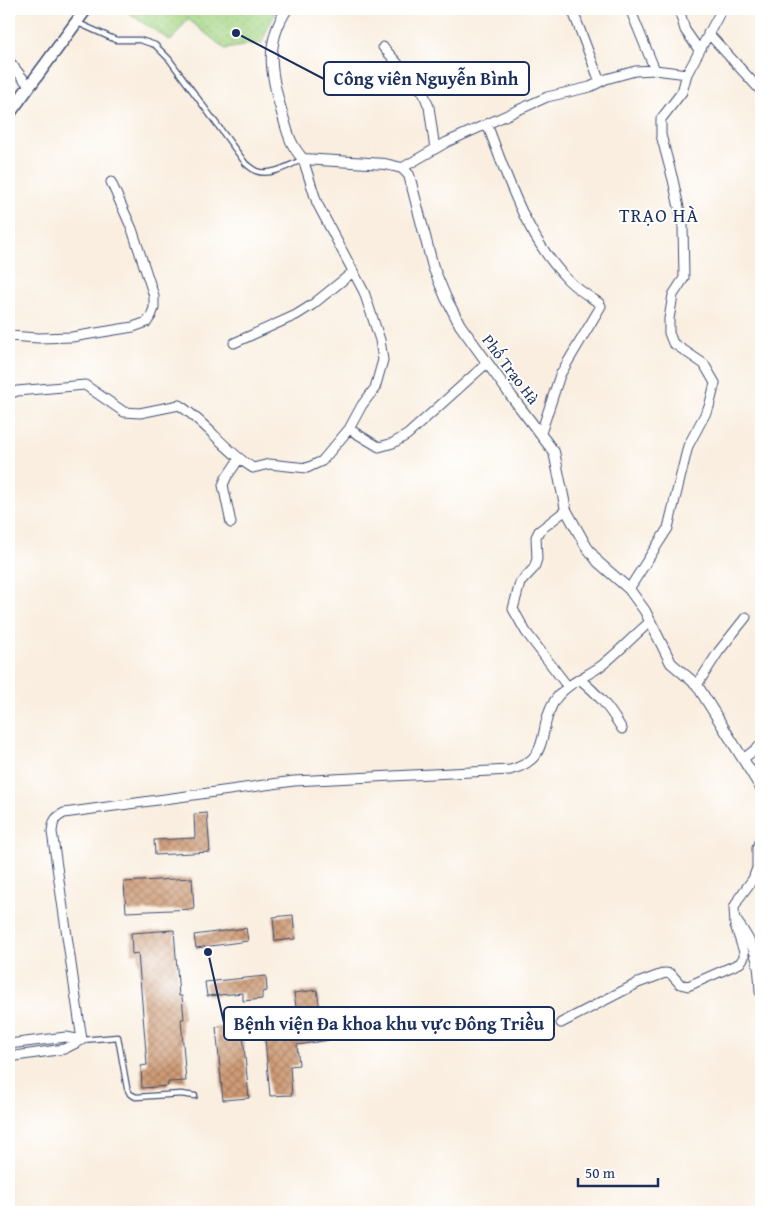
<svg xmlns="http://www.w3.org/2000/svg" width="770" height="1221" font-family="'Gentium Book Plus',serif">
	<defs>
		<pattern id="grass-dots" width="8" height="8" patternUnits="userSpaceOnUse" patternTransform="scale(1.25)"><rect width="8" height="8" fill="#a4d583"/><path d="M2 2h.1M6 6h.1" fill="none" stroke="#8db774" stroke-width="1.8" stroke-linecap="round"/></pattern>
		<pattern id="building-cross-hatch" width="8" height="8" patternUnits="userSpaceOnUse" patternTransform="scale(1.25)"><rect width="8" height="8" fill="#cf9b75"/><path d="M0 0l8 8M0 8l8-8" fill="none" stroke="#a77f63"/></pattern>
	</defs>
	<rect width="100%" height="100%" fill="#fff"/>
	<filter id="ink" filterUnits="userSpaceOnUse"><feTurbulence type="fractalNoise" baseFrequency=".02" numOctaves="2"/><feDisplacementMap in="SourceGraphic" scale="10" xChannelSelector="R" yChannelSelector="G"/><feConvolveMatrix kernelMatrix="1 2 1 2 8 2 1 2 1" color-interpolation-filters="sRGB"/></filter>
	<filter id="wash" filterUnits="userSpaceOnUse"><feTurbulence type="fractalNoise" baseFrequency=".0096" numOctaves="4" result="noise"/><feDisplacementMap in="SourceGraphic" scale="20" xChannelSelector="R" yChannelSelector="G"/><feGaussianBlur stdDeviation="1.12" result="paint"/><feColorMatrix in="noise" values="0 0 0 0 0 0 0 0 0 0 0 0 0 0 0 0 0 1.4 0 .05"/><feComposite in="paint" operator="in"/></filter>
	<g filter="url(#wash)">
		<rect width="100%" height="100%" fill="#f9eedf"/>
		<!-- grass -->
		<path fill="url(#grass-dots)" stroke="#608270" d="M122,9H278L269,25L262,43L225,49L188,19L171,41Z"/>
		<g id="blocks">
			<!-- building -->
			<path fill="url(#building-cross-hatch)" d="M207,813L210,852L155,855L154,840L195,838L194,814Z
				M192,878L194,909L126,912L124,882Z
				M293,915L295,939L275,941L273,917Z
				M246,928L248,941L196,948L194,935Z
				M174,930L179,996H182L184,1019H181L186,1081L168,1082V1086L142,1088L141,1066L147,1065L138,953L132,954L131,933Z
				M266,976L267,991L262,992V999L243,1001V993L207,996L205,982Z
				M317,990L322,1023L327,1022L329,1040L297,1045L299,1065L290,1066L292,1095L270,1096L263,1016L297,1014L294,993Z
				M242,1025L249,1098L223,1100L216,1027Z"/>
		</g>
	</g>
	<g filter="url(#ink)">
		<use href="#blocks" fill-opacity="0" stroke="#3c4c71" stroke-width="1"/>
		<g fill="none" stroke-linecap="round" stroke-linejoin="round">
			<defs>
				<path id="service" d="M78,23L116,40H140L155,45L169,59L246,164C249,166 252,169 256,171C270,177 290,165 303,159
					M82,1040L118,1037L127,1088L130,1094L136,1097L181,1094L195,1096"/>
				<path id="minor" d="M572,9L600,82
					M630,9L655,70
					M679,9L685,30L699,50
					M708,33L761,91
					M383,47L423,92L429,107L435,149
					M9,61L29,86
					M487,124C508,179 526,237 568,280C577,289 588,296 599,303L601,306L560,375L541,433
					M303,159L317,203L364,292L380,340L383,360L375,388L362,405L349,429
					M402,168L447,142L547,97L590,87L606,79L635,71L655,70L687,74
					M9,336L39,338L72,337L133,327L147,322L151,316L154,308V296L132,229L111,182
					M234,343L296,315L312,305L353,272
					M9,394L17,391L85,385L124,412L140,413L179,405C207,423 225,451 253,468L269,464L307,468L322,461L349,429L379,447L393,443L407,435L487,363
					M566,510L539,531L536,537L537,559L534,568L520,583L513,609L526,632L568,687
					M231,523L223,485L226,478L239,459
					M629,589L668,528L688,446L709,407L715,383L704,364L673,343L669,333V319L673,295L684,278L683,226L673,180L661,135V119L682,92L687,74L722,9
					M579,679C598,693 610,709 622,729
					M697,685L719,651L746,617
					M743,759L761,745
					M736,920C756,947 759,960 760,992
					M561,1023L638,983L665,973L671,974L680,984L688,986L740,963L744,957V952L735,925L734,908L739,898L753,879L757,868V848L761,837
					M82,1040L52,832C53,822 54,818 64,813L294,781L510,770C554,758 536,729 555,700C566,684 585,677 601,666C618,653 633,636 650,622
					M9,1044L66,1037L82,1040
					M9,1057L64,1049L82,1040"/>
				<path id="tertiary" d="M287,9C264,44 271,76 282,113C288,133 289,143 303,159L385,164L402,168L409,175L433,267L446,298L460,325L512,397L554,452L566,510L586,546L598,562L629,589L645,611L671,663L697,685L761,788"/>
				<path id="secondary" d="M9,114L86,9"/>
			</defs>
			<!-- service casing -->
			<use href="#service" stroke="#3c4c71" stroke-width="7"/>
			<!-- minor casing -->
			<use href="#minor" stroke="#3c4c71" stroke-width="11"/>
			<!-- tertiary casing -->
			<use href="#tertiary" stroke="#3c4c71" stroke-width="12"/>
			<!-- secondary casing -->
			<use href="#secondary" stroke="#3c4c71" stroke-width="14"/>
			<!-- service -->
			<use href="#service" stroke="#fff" stroke-width="4.5"/>
			<!-- minor -->
			<use href="#minor" stroke="#fff" stroke-width="9"/>
			<!-- tertiary -->
			<use href="#tertiary" stroke="#fff" stroke-width="10"/>
			<!-- secondary -->
			<use href="#secondary" stroke="#fff" stroke-width="11"/>
		</g>
	</g>
	<g text-anchor="middle" stroke-width="4" stroke-linejoin="round" paint-order="stroke">
		<!-- street labels -->
		<g font-size="16" fill="#1b2f5e" stroke="#fff">
			<text transform="translate(511 369) rotate(53)" y="6">Phố Trạo Hà</text>
		</g>
		<!-- quarter labels -->
		<g font-size="19" letter-spacing="1" fill="#1b2f5e" stroke="#fff">
			<text x="659" y="222">TRẠO HÀ</text>
		</g>
	</g>
	<!-- callouts -->
	<path fill="none" stroke="#1b2f5e" stroke-width="2" d="M236 33L324 79M208 952L224 1023"/>
	<g fill="#1b2f5e" stroke="#fff" stroke-width="2">
		<circle cx="236" cy="33" r="5"/>
		<circle cx="208" cy="952" r="5"/>
	</g>
	<g fill="#fff" stroke="#1b2f5e" stroke-width="2">
		<rect x="324" y="62" width="205" height="33" rx="5"/>
		<rect x="224" y="1007" width="330" height="33" rx="5"/>
	</g>
	<g font-size="18" text-anchor="middle" font-weight="bold" fill="#1b2f5e">
		<text x="426" y="85">Công viên Nguyễn Bình</text>
		<text x="389" y="1030">Bệnh viện Đa khoa khu vực Đông Triều</text>
	</g>
	<!-- margin -->
	<rect width="770" height="1221" fill="none" stroke="#fff" stroke-width="30"/>
	<!-- scale -->
	<path d="M578 1178v8h80v-8" fill="none" stroke="#1b2f5e" stroke-width="2.5"/>
	<text x="585" y="1178" font-size="15" fill="#1b2f5e" stroke="#ffffff" stroke-width="4" paint-order="stroke">50 m</text>
</svg>
